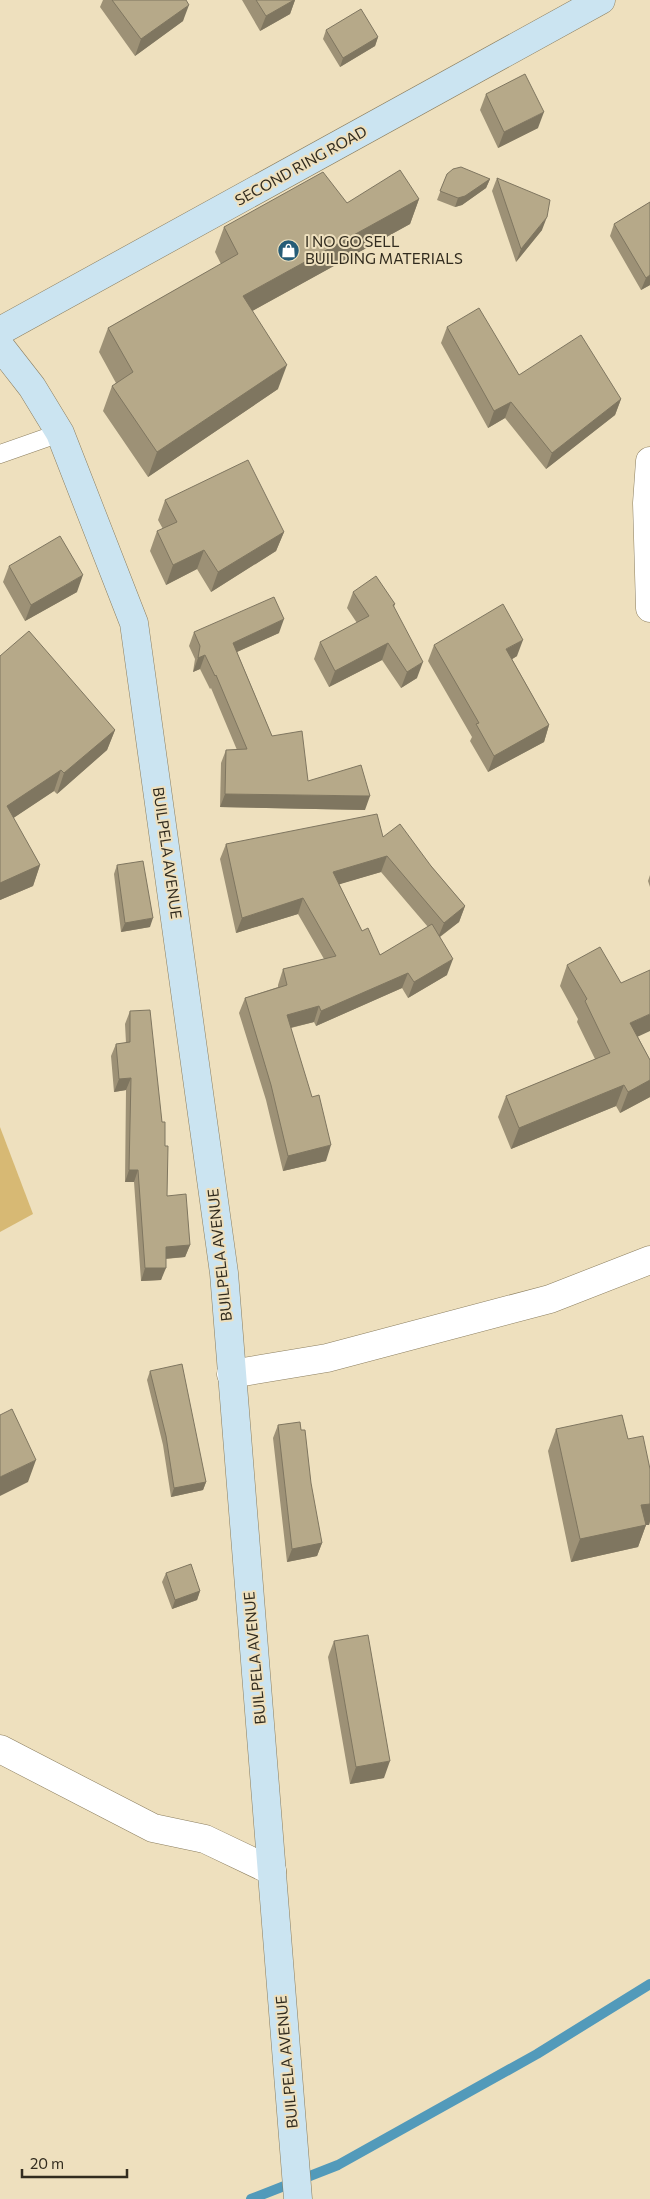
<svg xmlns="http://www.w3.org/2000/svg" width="650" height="2199" font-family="Commissioner,sans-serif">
	<rect width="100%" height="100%" fill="#eee0be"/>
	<!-- green -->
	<path fill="#d7b974" d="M0,1127L33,1214L0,1232Z"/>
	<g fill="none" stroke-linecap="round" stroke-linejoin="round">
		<!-- stream -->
		<path stroke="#529aba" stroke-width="10" d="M251,2199L338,2165L537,2054L650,1984"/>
		<defs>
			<path id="lane" d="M0,454L60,433"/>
			<path id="street" d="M650,461L647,503L650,608
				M231,1374L327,1358L550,1299L650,1260
				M0,1749L153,1828L205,1839L272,1871"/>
			<path id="secondary" d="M0,331L601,0
				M0,346L32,387L60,433L134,623L224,1273L298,2199"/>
		</defs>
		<!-- lane casing -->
		<use href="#lane" stroke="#8b7e5f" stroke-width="19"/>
		<!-- street casing -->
		<use href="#street" stroke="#8b7e5f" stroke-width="29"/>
		<!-- secondary casing -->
		<use href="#secondary" stroke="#8b7e5f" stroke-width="29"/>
		<!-- lane -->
		<use href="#lane" stroke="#fff" stroke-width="18"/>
		<!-- street -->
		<use href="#street" stroke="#fff" stroke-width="28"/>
		<!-- secondary -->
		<use href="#secondary" stroke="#cbe4f1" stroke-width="28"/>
	</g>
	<!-- wall -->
	<path fill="#9d9176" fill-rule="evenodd" d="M103,0H186L183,21L135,56L100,7Z
		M242,0H295L290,14L260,31Z
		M326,30L378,37L375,46L340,67L323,39Z
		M486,94L538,128L498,148L480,110Z
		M447,174L490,179L486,188L462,205L455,207L437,200Z
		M497,178L542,230L516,262L492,191Z
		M419,199L410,224L252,311L278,389L148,477L103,411L112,386L116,383L99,352L108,328L221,264L215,252L224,227L347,203Z
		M650,202V285L641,290L610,236L614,224Z
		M447,327L519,375L621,399L615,415L546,469L505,418L488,428L441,343Z
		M165,500L284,532L276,551L211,592L197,569L166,585L150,551L157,531L163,529L158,520Z
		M9,566L77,592L25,621L3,582Z
		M353,592L395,604L394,607L417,678L401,688L382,660L329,687L314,659L320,642L357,623L347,608Z
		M194,632L279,633L237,652L272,736L308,781L365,810L220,807L221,763L226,750H237L211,688L210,689L200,669L193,672L195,659L189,646Z
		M434,645L517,656L512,659L549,725L544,742L488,772L470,741L472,737L428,661Z
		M0,656L115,730L107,750L57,794L54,791L13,818L40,865L33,886L0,900Z
		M383,837L431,866L465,906L459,922L440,937L447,975L408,998L402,988L316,1026L314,1022L291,1028L326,1161L283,1171L266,1100L239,1013L245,998L278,987V985L283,969L324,959L298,914L236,933L220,859L226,844ZM381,872L428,927L380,955L362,931L339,884Z
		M117,865L150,927L121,932L114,874Z
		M650,875V887L648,881Z
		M567,965L638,1037L650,1060V1097L620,1113L616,1106L511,1149L498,1117L506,1096L595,1059L577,1022L578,1019L560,986Z
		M130,1011L162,1122L165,1146L167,1196L190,1245L185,1257L166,1259L161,1280L141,1281L134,1182H125L126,1090L114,1092L111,1056L116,1044L126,1043L125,1024Z
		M150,1371L206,1482L203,1490L171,1497L163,1445L147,1380Z
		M278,1425L322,1543L317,1556L287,1562L273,1438Z
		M556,1429L628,1439L650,1469V1521L649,1525H646L638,1547L571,1562L548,1451Z
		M166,1573L200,1591L197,1600L172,1609L162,1582Z
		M334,1641L384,1778L350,1784L328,1657Z"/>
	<!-- shaded-wall -->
	<path fill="#7f7660" d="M294,0H295L290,14L260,31L266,16Z
		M189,5L183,21L135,56L141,39Z
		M378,37L375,46L340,67L343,58Z
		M544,112L538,128L498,148L504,132Z
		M490,179L486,188L462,205L455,207L458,198Z
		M419,199L410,224L234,321L243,296Z
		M547,217L542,230L516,262L521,249Z
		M650,275V285L641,290L646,278Z
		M287,365L278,389L148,477L157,452Z
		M621,399L615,415L546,469L552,453Z
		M511,402L505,418L488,428L494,411Z
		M284,532L276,551L211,592L218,572Z
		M204,550L197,569L166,585L173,565Z
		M83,575L77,592L25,621L31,605Z
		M284,619L279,633L228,656L233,643Z
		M523,640L517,656L501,666L506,649Z
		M388,643L382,660L329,687L335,671Z
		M205,655L200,669L193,672L198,658Z
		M423,662L417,678L401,688L407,672Z
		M549,725L544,742L488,772L494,756Z
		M115,730L107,750L57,794L64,773Z
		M61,770L54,791L0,827L7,806Z
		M225,794L370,796L365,810L220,807Z
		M387,856L381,872L327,888L333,872Z
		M40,865L33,886L0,900V883Z
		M303,898L298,914L236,933L242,918Z
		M465,906L459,922L438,938L444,923Z
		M153,918L150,927L121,932L125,923Z
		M453,959L447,975L408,998L414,982Z
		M408,973L402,988L316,1026L321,1011Z
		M319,1006L314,1022L281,1030L287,1015Z
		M650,1014V1031L622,1044L630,1023Z
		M131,1078L126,1090L114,1092L119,1079Z
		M650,1080V1097L620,1113L628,1092Z
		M624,1085L616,1106L511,1149L519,1128Z
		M331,1145L326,1161L283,1171L288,1156Z
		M129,1170H138L134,1182H125Z
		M190,1245L185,1257L161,1259L166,1247Z
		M145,1268H166L161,1280L141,1281Z
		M36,1460L28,1482L0,1496V1477Z
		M206,1482L203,1490L171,1497L174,1488Z
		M650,1504V1521L649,1525H646L638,1547L571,1562L580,1539L641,1505Z
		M322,1543L317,1556L287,1562L292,1549Z
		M200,1591L197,1600L172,1609L175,1600Z
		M390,1761L384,1778L350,1784L356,1767Z"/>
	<!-- building -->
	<path fill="#b6a989" stroke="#7f7660" d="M112,0H186L189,5L141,39Z
		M256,0H294L266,16Z
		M361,9L378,37L343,58L326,30Z
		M525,74L544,112L504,132L486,94Z
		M461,167L490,179L465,196L458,198L440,191L447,174L453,169Z
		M400,170L419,199L243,296L287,365L157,452L112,386L133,372L108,328L238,254L224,227L323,172L347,203Z
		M497,178L550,200L547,217L521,249Z
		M650,202V275L646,278L614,224Z
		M479,308L519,375L581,335L621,399L552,453L511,402L494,411L447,327Z
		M248,460L284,532L218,572L204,550L173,565L157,531L177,522L165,500Z
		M60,536L83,575L31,605L9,566Z
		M376,576L395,604L393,605L423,662L407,672L388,643L335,671L320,642L369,616L353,592Z
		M274,597L284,619L233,643L272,736L302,731L308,781L361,765L370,796L225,794L226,750L247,749L216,675L215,676L205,655L198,658L200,646L194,632Z
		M503,604L523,640L506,649L549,725L494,756L476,724L479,723L434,645Z
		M29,631L115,730L64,773L61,770L7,806L40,865L0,883V656Z
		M377,814L383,837L400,824L431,866L465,906L444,923L387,856L333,872L362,931L368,928L380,955L432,924L453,959L414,982L408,973L321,1011L319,1006L287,1015L312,1097L319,1095L331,1145L288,1156L271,1085L245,998L287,985L283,969L336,956L303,898L242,918L226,844Z
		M143,861L153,918L125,923L117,865Z
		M600,947L621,983L650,970V1014L630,1023L650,1060V1080L628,1092L624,1085L519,1128L506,1096L610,1053L585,1001L587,999L567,965Z
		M150,1010L162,1122H165V1146H168L167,1196L186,1194L190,1245L166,1247V1268H145L138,1170H129L131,1078L119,1079L116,1044L130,1042V1011Z
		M182,1364L206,1482L174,1488L166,1436L150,1371Z
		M12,1409L36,1460L0,1477V1415Z
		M622,1415L628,1439L643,1436L650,1469V1504L641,1505L646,1525L580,1539L556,1429Z
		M300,1422L301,1430H305L311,1483L322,1543L292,1549L278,1425Z
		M191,1564L200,1591L175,1600L166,1573Z
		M368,1635L390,1761L356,1767L334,1641Z"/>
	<!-- icons -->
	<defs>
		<symbol id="shop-disc" viewBox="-11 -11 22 22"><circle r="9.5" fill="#255c77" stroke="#eee0be"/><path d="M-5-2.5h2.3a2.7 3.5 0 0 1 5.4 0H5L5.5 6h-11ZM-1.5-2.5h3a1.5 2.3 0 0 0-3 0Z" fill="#fff"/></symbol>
	</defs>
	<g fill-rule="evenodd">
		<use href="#shop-disc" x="276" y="238" width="25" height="25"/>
	</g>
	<g text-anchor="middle" stroke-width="4" stroke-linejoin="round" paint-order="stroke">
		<!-- street labels -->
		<g font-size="15" fill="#322c1f" stroke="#eee0be">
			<text transform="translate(301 166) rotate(-29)" y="5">SECOND RING ROAD</text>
			<text transform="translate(167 853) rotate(82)" y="5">BUILPELA AVENUE</text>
			<text transform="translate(220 1255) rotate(-96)" y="5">BUILPELA AVENUE</text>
			<text transform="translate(255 1658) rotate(-95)" y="5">BUILPELA AVENUE</text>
			<text transform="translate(287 2062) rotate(-95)" y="5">BUILPELA AVENUE</text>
		</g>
		<!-- poi labels -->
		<g font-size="15" fill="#322c1f" stroke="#eee0be" text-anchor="start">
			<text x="305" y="247">I NO GO SELL<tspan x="305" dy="17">BUILDING MATERIALS</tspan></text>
		</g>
	</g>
	<!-- scale -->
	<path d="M22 2169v8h105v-8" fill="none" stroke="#322c1f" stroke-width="2.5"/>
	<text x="30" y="2169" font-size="15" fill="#322c1f" stroke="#eee0be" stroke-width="4" paint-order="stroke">20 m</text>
</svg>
